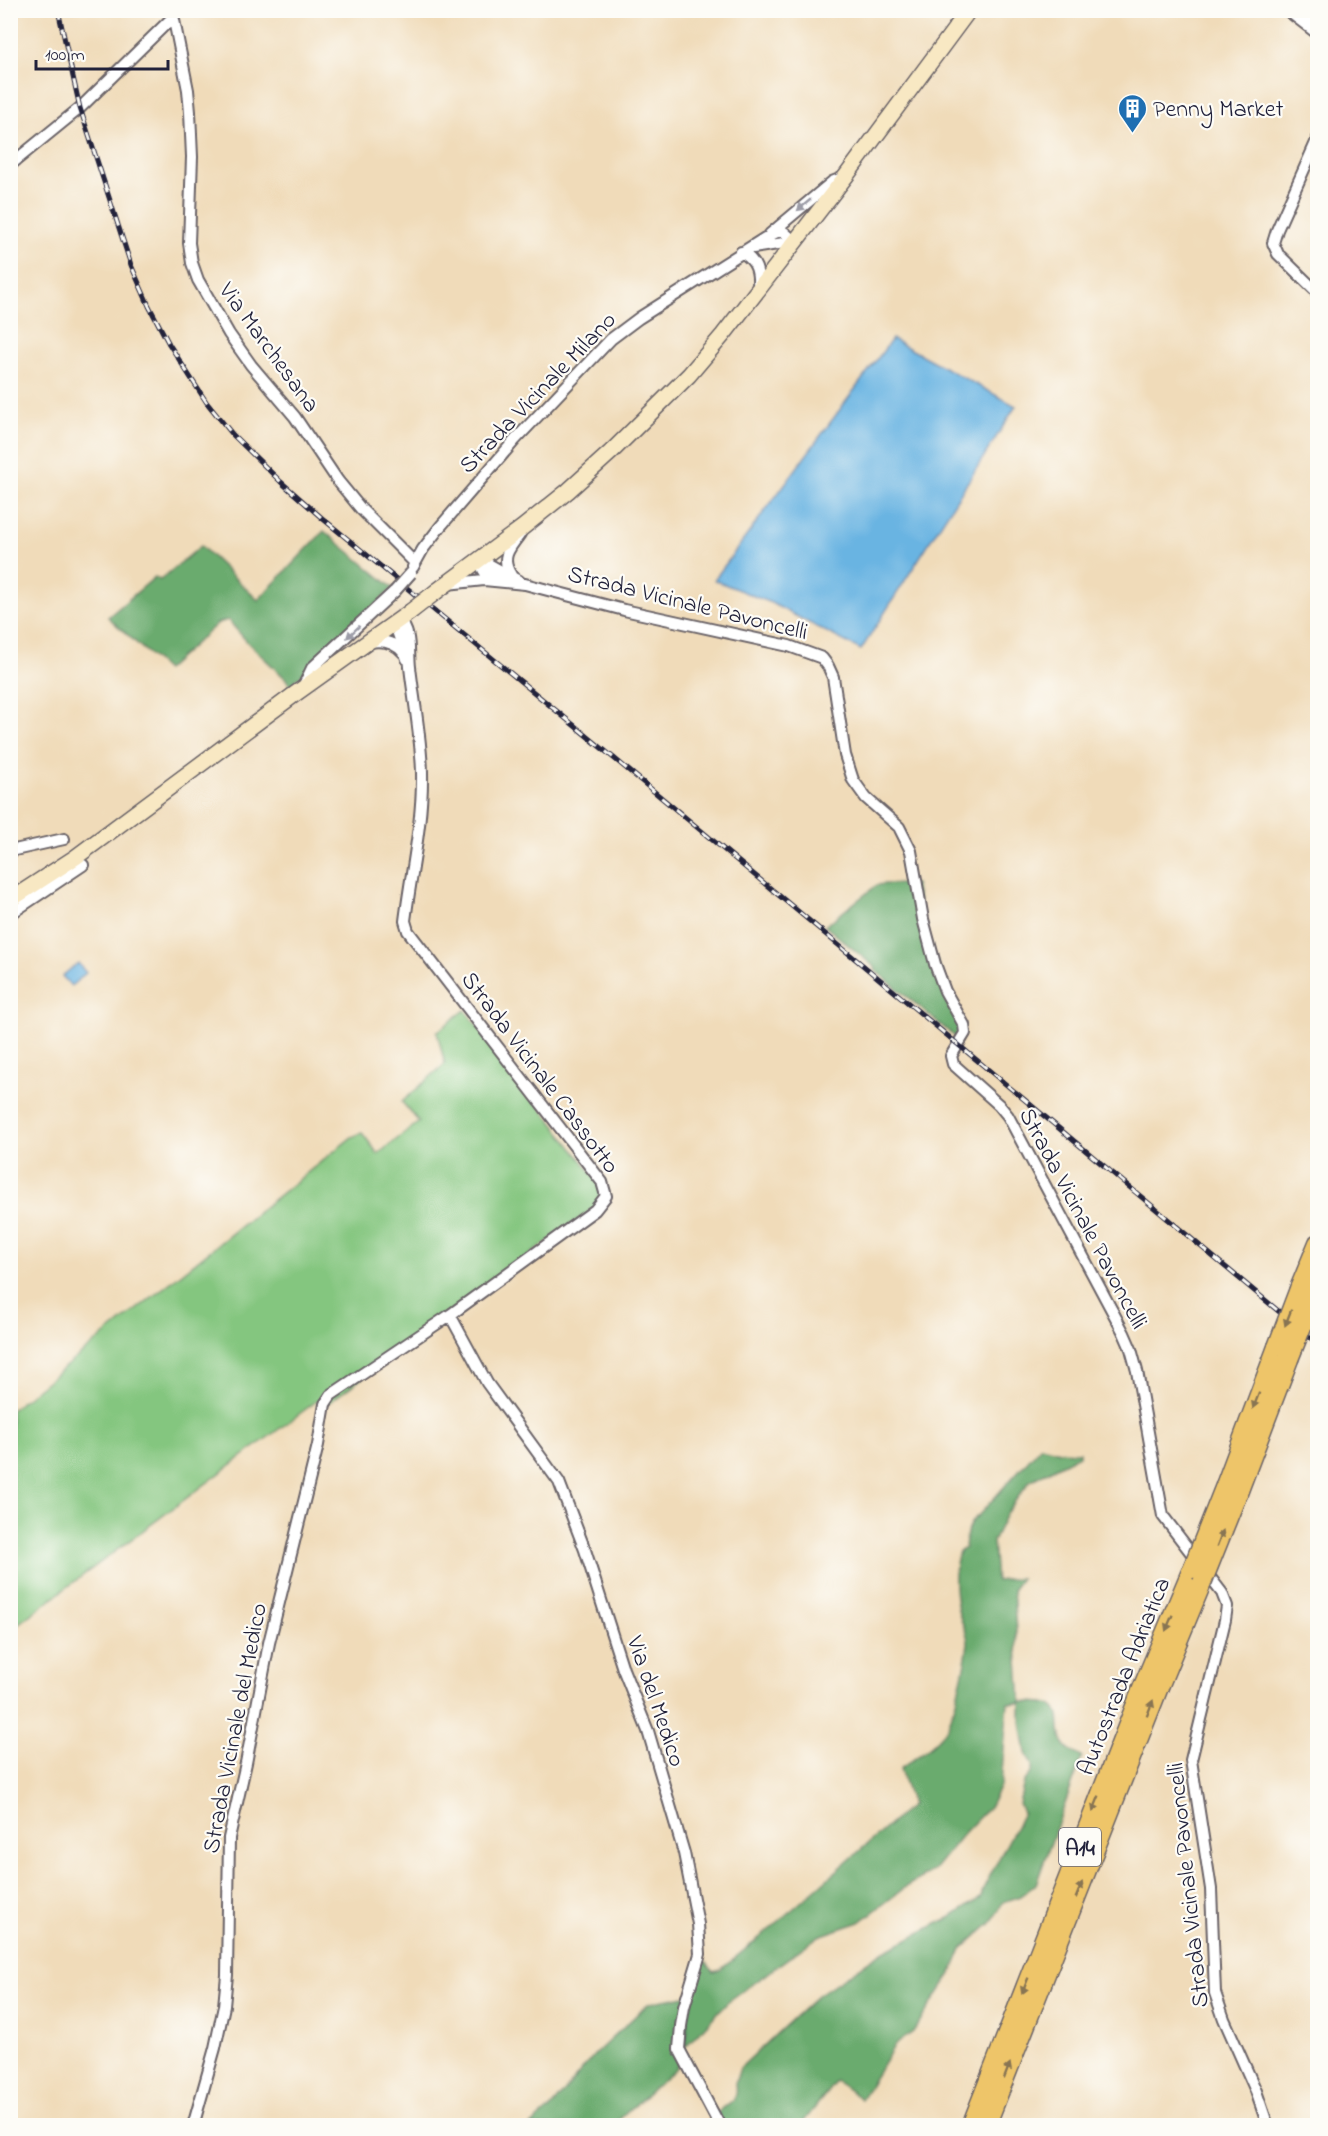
<svg xmlns="http://www.w3.org/2000/svg" width="1328" height="2136" font-family="'Indie Flower',sans-serif">
	<rect width="100%" height="100%" fill="#fdfcf7"/>
	<filter id="ink" filterUnits="userSpaceOnUse"><feTurbulence type="fractalNoise" baseFrequency=".0167" numOctaves="2"/><feDisplacementMap in="SourceGraphic" scale="12" xChannelSelector="R" yChannelSelector="G"/><feConvolveMatrix kernelMatrix="1 2 1 2 8 2 1 2 1" color-interpolation-filters="sRGB"/></filter>
	<filter id="wash" filterUnits="userSpaceOnUse"><feTurbulence type="fractalNoise" baseFrequency=".008" numOctaves="4" result="noise"/><feDisplacementMap in="SourceGraphic" scale="24" xChannelSelector="R" yChannelSelector="G"/><feGaussianBlur stdDeviation="1.35" result="paint"/><feColorMatrix in="noise" values="0 0 0 0 0 0 0 0 0 0 0 0 0 0 0 0 0 1.4 0 .05"/><feComposite in="paint" operator="in"/></filter>
	<g filter="url(#wash)">
		<rect width="100%" height="100%" fill="#f0dbb9"/>
		<!-- green -->
		<path fill="#84c67f" stroke="#53745d" stroke-width="1.5" d="M465,1010L602,1186L599,1204L324,1406L318,1400L314,1403L11,1629V1410L352,1137L362,1133L378,1154L419,1122L402,1102L445,1064L437,1032Z"/>
		<!-- forest -->
		<path fill="#6bab6e" stroke="#466654" stroke-width="1.5" d="M324,531L393,588L290,686L286,679L249,644L228,620L218,623L166,670L108,617L155,577L160,580L201,546L258,600Z
			M885,884H915L924,927L962,1027L960,1041L875,970L876,968L825,926L877,885Z
			M1041,1446L1060,1451L1080,1452L1079,1455L1030,1481L1007,1512L993,1541L996,1581L1021,1578L1013,1589L1021,1702C1030,1703 1047,1701 1054,1707C1068,1720 1047,1742 1082,1757L1036,1884L1021,1896L1003,1902L991,1923L962,1949L953,1971L913,2032L894,2046L861,2099L836,2081L801,2125H723L717,2113L733,2100L736,2094L735,2083L740,2068L818,1995L884,1951L955,1915L981,1898L983,1889L1023,1813L1019,1804L1024,1782L1032,1772V1765L1026,1753L1021,1722V1703H1008L1001,1784L990,1806L963,1834L933,1871L907,1886L860,1922L819,1936L730,2000L685,2047L688,2017L702,1962H706L714,1972L720,1970L770,1929L912,1805L900,1769C914,1759 941,1741 948,1726C954,1712 968,1655 968,1641C967,1630 960,1620 958,1610C954,1589 953,1571 959,1551L965,1548C966,1536 967,1523 978,1516Z
			M689,1995L683,2058L676,2068L613,2125L530,2126L549,2110L595,2054L648,2004C661,1999 675,1999 689,1995Z"/>
		<!-- water -->
		<path fill="#69b4e2" stroke="#466b8e" stroke-width="1.5" d="M892,339L1016,406L861,650L771,603L714,580Z
			M78,963L86,973L71,986L62,976Z"/>
	</g>
	<g filter="url(#ink)">
		<g fill="none" stroke-linecap="round" stroke-linejoin="round">
			<defs>
				<path id="minor" d="M172,10L188,90L190,112L192,157L189,243L192,263L198,280L229,334L251,365L295,417L338,481L361,509L415,563
					M1287,10L1318,34
					M1298,14L1318,21
					M1318,138L1277,230L1273,243L1278,254L1318,293
					M10,165L80,108L173,17
					M770,234L832,182L842,178
					M753,248L784,243L793,244
					M741,252C757,261 759,272 758,289
					M413,567L423,549L440,527L515,440L611,339L639,318L765,238L777,232H784L795,242
					M511,575C500,558 509,548 520,534
					M496,579C486,576 481,570 481,560L519,581
					M447,584L484,580L525,584L624,610L789,646L822,658L828,666L833,677L845,755L853,780L866,798L899,827L911,851L923,919L935,964L945,991L964,1025L965,1033L951,1056L953,1064L999,1105L1008,1116L1124,1333L1131,1349L1137,1371L1163,1516L1222,1593L1227,1606L1225,1620L1191,1760L1211,1889L1215,1993L1224,2019L1256,2091L1268,2126
					M399,620L397,631L407,659
					M370,642C383,640 395,642 404,653
					M303,687L312,668L395,591
					M10,851L64,839
					M10,914L83,865
					M450,1315L487,1383L559,1482L585,1550L623,1669L648,1731L684,1853L698,1924L700,1954L684,2007L681,2026L679,2049L720,2126
					M193,2126L215,2048L224,2006L227,1975L229,1838L246,1763L269,1643L318,1445L325,1404L331,1395L450,1315L595,1210L606,1196L602,1182L408,931L405,921C411,872 423,822 422,772C421,737 414,702 410,667C408,650 412,633 399,620"/>
				<path id="secondary" d="M437,591L522,528L568,491L611,452L689,375L723,335L846,176L969,10
					M10,900L76,857L295,694L410,612"/>
				<path id="motorway" d="M1299,1289L1318,1243
					M1313,1299L1318,1286
					M1226,1483L1277,1347
					M1238,1493L1289,1359
					M971,2126L1143,1686L1192,1569
					M986,2126L1159,1687L1202,1583"/>
			</defs>
			<!-- minor casing -->
			<use href="#minor" stroke="#6a6367" stroke-width="14"/>
			<!-- secondary casing -->
			<use href="#secondary" stroke="#6a6367" stroke-width="18"/>
			<!-- motorway casing -->
			<use href="#motorway" stroke="#6a6367" stroke-width="21"/>
			<!-- minor -->
			<use href="#minor" stroke="#fff" stroke-width="10"/>
			<!-- secondary -->
			<use href="#secondary" stroke="#f8e8c3" stroke-width="15"/>
			<!-- motorway -->
			<use href="#motorway" stroke="#eec569" stroke-width="18"/>
			<defs>
				<path id="rail" d="M58,10L80,108L131,265L149,306L169,344L207,403L233,435L281,482L322,518L615,759L1318,1344"/>
			</defs>
			<!-- rail casing -->
			<use href="#rail" stroke="#22223b" stroke-width="5"/>
			<!-- rail -->
			<use href="#rail" stroke="#fdfcf7" stroke-width="3" stroke-dasharray="9" stroke-linecap="butt"/>
			<defs>
				<path id="minor-bridge" d="M395,591L411,573"/>
				<path id="secondary-bridge" d="M410,612L437,591"/>
				<path id="motorway-bridge" d="M1277,1347L1299,1289
					M1289,1359L1313,1299
					M1192,1569L1226,1483
					M1202,1583L1238,1493"/>
			</defs>
			<!-- minor-bridge casing -->
			<use href="#minor-bridge" stroke="#6a6367" stroke-width="14" stroke-linecap="butt"/>
			<!-- secondary-bridge casing -->
			<use href="#secondary-bridge" stroke="#6a6367" stroke-width="18" stroke-linecap="butt"/>
			<!-- motorway-bridge casing -->
			<use href="#motorway-bridge" stroke="#6a6367" stroke-width="21" stroke-linecap="butt"/>
			<!-- minor-bridge -->
			<use href="#minor-bridge" stroke="#fff" stroke-width="10"/>
			<!-- secondary-bridge -->
			<use href="#secondary-bridge" stroke="#f8e8c3" stroke-width="15"/>
			<!-- motorway-bridge -->
			<use href="#motorway-bridge" stroke="#eec569" stroke-width="18"/>
		</g>
		<!-- one-way arrows -->
		<defs><path id="oneway-solid" d="M-6-.8H1V-3.2L6.5 0L1 3.2V.8H-6Z" transform="scale(1.5)"/></defs>
		<g fill="#9c9ca7">
			<use href="#oneway-solid" transform="translate(804 205) rotate(140)"/>
			<use href="#oneway-solid" transform="translate(353 632) rotate(137)"/>
		</g>
		<g fill="#887452">
			<use href="#oneway-solid" transform="translate(1288 1318) rotate(111)"/>
			<use href="#oneway-solid" transform="translate(1256 1401) rotate(111)"/>
			<use href="#oneway-solid" transform="translate(1220 1538) rotate(-69)"/>
			<use href="#oneway-solid" transform="translate(1169 1623) rotate(113)"/>
			<use href="#oneway-solid" transform="translate(1150 1708) rotate(-69)"/>
			<use href="#oneway-solid" transform="translate(1096 1804) rotate(112)"/>
			<use href="#oneway-solid" transform="translate(1079 1890) rotate(-68)"/>
			<use href="#oneway-solid" transform="translate(1025 1986) rotate(112)"/>
			<use href="#oneway-solid" transform="translate(1007 2071) rotate(-69)"/>
		</g>
	</g>
	<!-- icons -->
	<defs>
		<symbol id="building-pin" viewBox="-11 -11 22 30"><path d="M0 17L-7.5 6A9.5 9.5 0 1 1 7.5 6Z" fill="#1f6fb2" stroke="#fdfcf7"/><path d="M-4-6H4V6H1V3H-1V6H-4ZM-2.5-4.3h1.7v1.8h-1.7ZM.8-4.3h1.7v1.8H.8ZM-2.5-1h1.7V.8h-1.7ZM.8-1h1.7V.8H.8Z" fill="#fff"/></symbol>
	</defs>
	<g fill-rule="evenodd">
		<use href="#building-pin" x="1116" y="92" width="33" height="45"/>
	</g>
	<g text-anchor="middle" stroke-width="4.5" stroke-linejoin="round" paint-order="stroke">
		<!-- shield labels -->
		<rect fill="#fdfcf7" stroke="#646373" stroke-width="1.5" x="1059" y="1828" width="42" height="38" rx="4.5"/>
		<g font-size="22" font-weight="bold" fill="#22223b">
			<text x="1080" y="1855">A14</text>
		</g>
		<!-- poi labels -->
		<g font-size="24" fill="#22223b" stroke="#fdfcf7" text-anchor="start">
			<text x="1153" y="116">Penny Market</text>
		</g>
		<!-- street labels -->
		<g font-size="24" fill="#22223b" stroke="#fdfcf7">
			<text transform="translate(270 347) rotate(54)" y="8">Via Marchesana</text>
			<text transform="translate(537 392) rotate(-46)" y="8">Strada Vicinale Milano</text>
			<text transform="translate(688 602) rotate(14)" y="8">Strada Vicinale Pavoncelli</text>
			<text transform="translate(541 1072) rotate(53)" y="8">Strada Vicinale Cassotto</text>
			<text transform="translate(1084 1218) rotate(62)" y="8">Strada Vicinale Pavoncelli</text>
			<text transform="translate(1123 1676) rotate(-68)" y="8">Autostrada Adriatica</text>
			<text transform="translate(657 1701) rotate(71)" y="8">Via del Medico</text>
			<text transform="translate(234 1728) rotate(-79)" y="8">Strada Vicinale del Medico</text>
			<text transform="translate(1187 1885) rotate(-96)" y="8">Strada Vicinale Pavoncelli</text>
		</g>
	</g>
	<!-- margin -->
	<rect width="1328" height="2136" fill="none" stroke="#fdfcf7" stroke-width="36"/>
	<!-- scale -->
	<path d="M36 60v9h132v-9" fill="none" stroke="#22223b" stroke-width="3"/>
	<text x="45" y="60" font-size="18" fill="#22223b" stroke="#fdfcf7" stroke-width="4.5" paint-order="stroke">100 m</text>
</svg>
